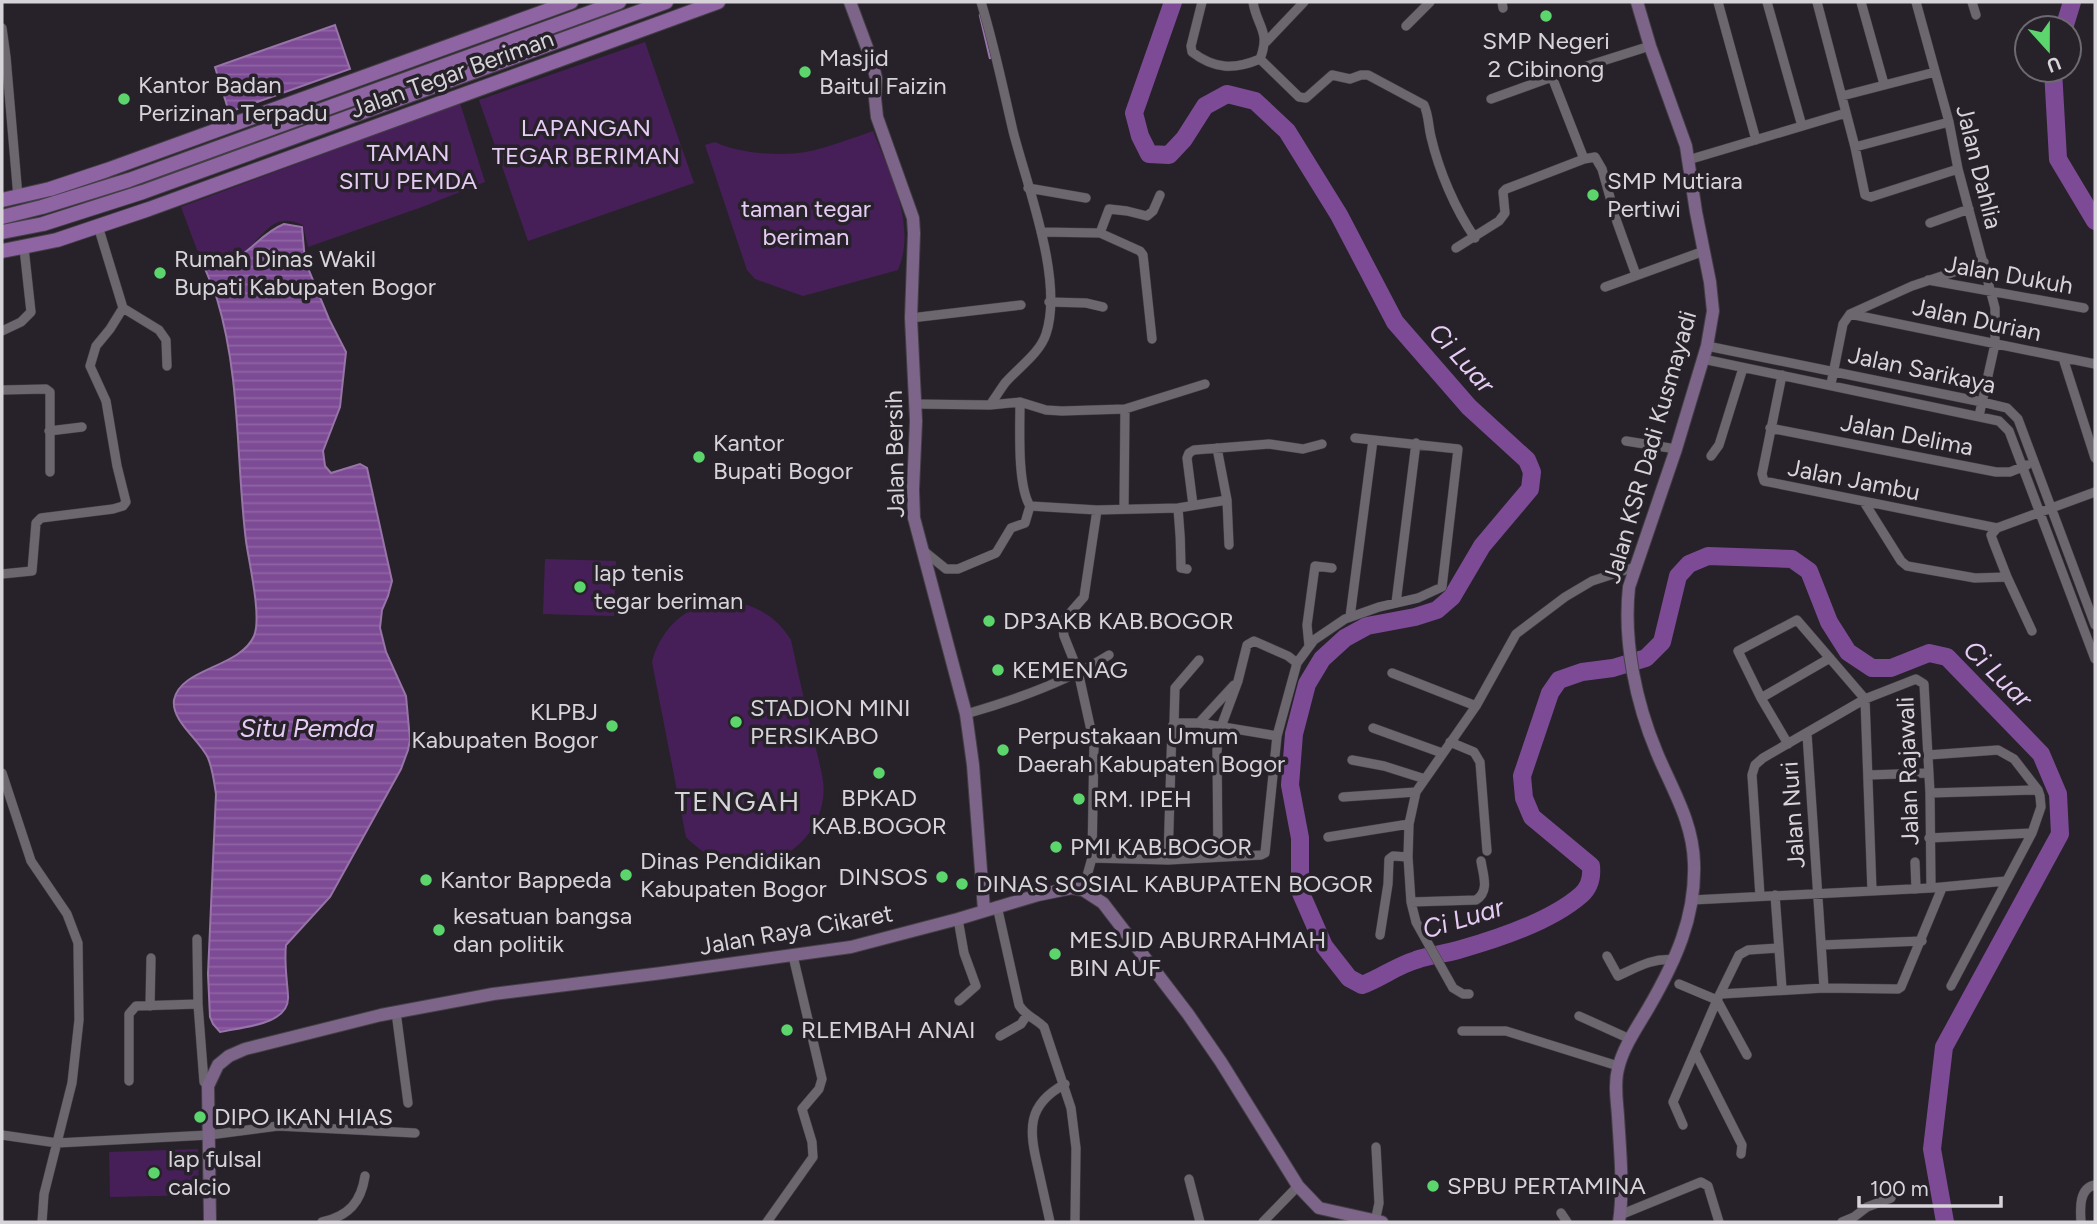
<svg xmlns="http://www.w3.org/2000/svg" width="2097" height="1224" font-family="Figtree,sans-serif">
	<defs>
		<pattern id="water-rules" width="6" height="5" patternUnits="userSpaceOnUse" patternTransform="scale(1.75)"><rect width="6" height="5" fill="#7d4b95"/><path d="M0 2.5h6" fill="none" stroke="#8f64a3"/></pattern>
	</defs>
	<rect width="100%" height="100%" fill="#27222a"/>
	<!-- green -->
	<path fill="#471f58" d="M645,42L694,183L528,241L479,100Z
		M460,103L485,182L422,207L308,247L303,225C277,213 268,228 252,245C238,260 213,263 197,250L181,207Z
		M873,131C890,174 917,225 898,270L803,296L755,279L747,270L705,145L715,142C739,154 784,157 811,151C832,146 853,138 873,131Z
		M545,559L616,561L614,616L543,614Z
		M712,602C745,599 773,611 791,640C797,668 803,696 810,724C814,743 820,762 823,781C828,820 799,856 762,864C732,871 707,858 686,837L652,662C660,631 681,610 712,602Z
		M198,1149L199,1195L110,1197L109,1152Z"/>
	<!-- water -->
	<path fill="url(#water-rules)" stroke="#9874a9" stroke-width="2" d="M335,25L350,69L229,112L215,67Z
		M284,224L302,227L305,261L329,319L346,352L340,407L323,451L325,466L331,473L360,464L367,468L392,581L388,596L382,610L380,628L386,652L406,696L410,740L408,750L401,769L330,897L286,945C284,962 287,979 288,996C290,1025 242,1027 220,1032L213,1024L210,1017L208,974L216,794C214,782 213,770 208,758C200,740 171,721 174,700C180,668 240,668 254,636C262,617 249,563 246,541C236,461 241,378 217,299C212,284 205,269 199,255C244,275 249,238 284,224Z"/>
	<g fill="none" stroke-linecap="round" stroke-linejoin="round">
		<!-- stream -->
		<path stroke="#9874a9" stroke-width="2.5" d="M980,15L990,58"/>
		<!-- river -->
		<path stroke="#7d4b95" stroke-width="18" d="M1173,2L1134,113L1140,136L1149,154L1169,155L1184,139L1205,106L1227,94L1255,101L1287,131L1339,215L1395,322L1469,407L1527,460L1532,472L1530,489L1482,546L1452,597L1437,610L1415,617L1367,626L1345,638L1322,659L1307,684L1294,734L1290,785L1300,838V891L1324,946L1349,978L1362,985C1381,978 1396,966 1416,960C1429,955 1444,954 1458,950C1497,939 1550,922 1581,895C1590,887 1592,876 1591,866L1532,817L1524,798L1522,776L1550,693L1559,680L1582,672L1613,668L1646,658L1662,642L1678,576L1689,564L1708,556L1792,559L1809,571L1829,622L1848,652L1872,668H1891L1929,653L1947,657L2041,754L2058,794L2060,834L1944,1047L1932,1149L1945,1222
			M2064,28L2072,2
			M2053,70L2058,159L2095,221"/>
		<defs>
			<path id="street" d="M1202,2L1191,46L1192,52C1214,69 1234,70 1260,59
				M1253,2C1257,27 1271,31 1260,59L1299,97L1306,98L1332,75L1350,79L1361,75H1368L1424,105C1429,116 1428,125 1431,137C1439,171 1455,209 1475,238
				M1502,2L1503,8
				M1718,2L1756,140
				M1767,2L1802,126
				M1817,2L1855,147L1865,195L1871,197L1958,169
				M1861,2L1884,84
				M1916,2L1949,122L1958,169L1995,308V344L1979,416
				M1972,2L1976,15
				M1406,26L1430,2
				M2,28L6,57L18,197
				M1266,42L1304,2
				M1552,77L1650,46
				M1842,96L1935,72
				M1491,99L1552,77L1584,159L1595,157L1602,169L1617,222L1636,275
				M1855,147L1949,122
				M1688,160L1846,113
				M1028,188L1086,198
				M1930,223L1969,209
				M98,226L123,308L159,330L166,340L167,366
				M1041,232L1100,233L1109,209L1127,211L1147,216L1153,211L1160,195
				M1100,233L1140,251L1143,255L1152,339
				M1456,248L1499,221L1505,213L1503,192L1506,189L1584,159
				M1928,280L2084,308
				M1605,287L1704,251
				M1049,302L1086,303L1103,307
				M1850,314L2095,364
				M1850,314L1912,286L1984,262
				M911,318L1021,305
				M2,331L21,322L31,312L24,248
				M1707,346L1982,402L2007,408L2018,419L2095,625
				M2063,358L2095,458
				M1703,359L1999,421L2009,431L2095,659
				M1782,375L1762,474L1764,481L1997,528L2095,492
				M1831,384L1843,324L1850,314
				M2,390L46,389L50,392V472
				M1020,402C1020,428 1017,485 1030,506L1097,510L1178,508L1227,500
				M915,404L990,405C995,398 1000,390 1005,383C1018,368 1040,353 1046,334C1064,280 1027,186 1013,131C1003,88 994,44 981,2
				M990,405L1020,402L1046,410L1062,411L1125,409
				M1770,428L1996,472H2010L2027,465
				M49,431L82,427
				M1626,441L1676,449
				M1217,448L1227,500L1229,545
				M1711,456L1719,445L1743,368
				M1864,502L1901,561L1907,566L1975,578L2007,577
				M1193,505L1187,458L1189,453L1194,450L1269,444L1303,449L1322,444
				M1124,508L1125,409L1205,384
				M1178,508C1180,528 1181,548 1181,568L1187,569
				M1997,528L1991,535L1993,541L2007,577L2032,631
				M925,552L946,569H958L996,553L1011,528L1025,523L1030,506
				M2,574L32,571L36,523L41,518L113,509L123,506L126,502L117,466L106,401L90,366L96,346L110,329L123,308
				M1396,603L1416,443
				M1350,617L1373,440
				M1309,646L1307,625L1315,566L1332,568
				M1297,663L1314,640L1345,619L1379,607L1418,598L1442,587L1458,449L1355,438
				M1392,673L1476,706
				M1761,698L1830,658
				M966,714C1015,700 1066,682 1109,655
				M1174,723L1175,688L1199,660
				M1199,723L1277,736
				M1373,728L1442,753
				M1807,734L1824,988
				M1450,742L1474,752L1480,762L1487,851
				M1788,744L1761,698L1738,651L1797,620L1865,699L1872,891
				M1928,755L1998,750L2014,759L2038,790L2040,796L2041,807L2032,833L1951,986
				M1352,760L1384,766L1425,779
				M2,773L31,861L67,914L78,943L79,1020L72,1083L44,1194L42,1222
				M1868,775L1929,773
				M1930,793L2038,790
				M1343,797L1416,792
				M1328,837L1409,824
				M1929,838L2032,833
				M1092,858L1168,860L1261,855L1265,853L1277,736L1297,663L1288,656L1254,641L1247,645L1238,681L1221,727L1217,750L1218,857
				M1168,860L1172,727L1174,723H1199L1234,685
				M1915,862L1916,889
				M1083,890L1092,858L1094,744L1078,671L1064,636L1062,622L1084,597L1097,510
				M1775,895L1782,989
				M1760,896L1752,775L1755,765L1763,758L1865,699L1916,679L1924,684L1930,793L1931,888
				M1692,900L1931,888L2006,881
				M1411,902L1476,900C1490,891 1483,875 1481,861
				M997,906L1019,1005C1025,1016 1035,1018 1044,1027L1071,1108L1076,1148L1075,1222
				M958,919L964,953L976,986L959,1001
				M1380,935L1388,884L1389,859L1393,856L1408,857
				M197,939L198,1004L204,1082L208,1086
				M1822,945L1922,941
				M1607,956L1618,976C1637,967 1654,957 1675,960
				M1679,984L1717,1000L1747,1055
				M1469,994H1463L1453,988L1416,922L1411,902L1408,857L1409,824L1416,792L1476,706L1516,634L1565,597L1592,581L1635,567
				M1721,994L1824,988L1898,989L1901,987L1942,888
				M150,1006L151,958
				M396,1012L408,1103
				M1579,1016L1630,1039
				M1462,1031H1506L1618,1066
				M1000,1036L1021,1024L1027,1015
				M1695,1052L1742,1145L1741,1154
				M129,1081V1014L136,1006L198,1004
				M1683,1125L1673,1102L1717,1000L1739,955L1748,950L1778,948
				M2,1135L57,1143L209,1135L278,1126L415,1133
				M1189,1179L1200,1222
				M1561,1213L1567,1222
				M1620,1215L1701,1182L1708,1186L1719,1222
				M322,1222C349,1216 361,1202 365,1176
				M767,1222L813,1157L812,1142L802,1109L819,1089L822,1079L793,956
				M1050,1222C1046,1204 1042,1186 1038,1168C1029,1130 1026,1105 1065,1084
				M1263,1222L1298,1186
				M1375,1222L1379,1203L1376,1147
				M1842,1222L1854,1217L1867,1207L1891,1198
				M2081,1222C2080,1208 2079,1188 2095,1185"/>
			<path id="secondary" d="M850,2L872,61L876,78L875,98L877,117L913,218L914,233L911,318L916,421L913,490L914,518L966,714L973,765L984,910
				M210,1222L208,1086L218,1065L229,1056L245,1049L381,1015L493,994L662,973L851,947L958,919L1038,895L1072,888L1083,890L1103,903L1188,1014L1221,1062L1298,1186L1319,1208L1382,1222
				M1619,1222C1624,1188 1620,1151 1618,1116C1617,1101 1614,1084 1618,1069C1623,1047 1638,1026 1649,1007C1675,962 1696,917 1694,863C1693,822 1672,789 1657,753C1636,703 1623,642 1629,587L1676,449L1707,346L1713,311L1710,282L1696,212L1686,146L1650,46L1637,2"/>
			<path id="primary" d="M2,200L50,189L107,170L571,2
				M2,217L42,207L129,180L619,2
				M2,232L43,224L143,192L666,2
				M2,251L57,240L149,209L718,2"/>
		</defs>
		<!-- street casing -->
		<use href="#street" stroke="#443f46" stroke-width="10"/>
		<!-- secondary casing -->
		<use href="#secondary" stroke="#443f46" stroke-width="14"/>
		<!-- primary casing -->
		<use href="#primary" stroke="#443f46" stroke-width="16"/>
		<!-- street -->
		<use href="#street" stroke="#6c666f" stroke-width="9"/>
		<!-- secondary -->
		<use href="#secondary" stroke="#7d6589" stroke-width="12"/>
		<!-- primary -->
		<use href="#primary" stroke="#8e64a3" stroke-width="14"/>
	</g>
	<!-- markers -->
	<g fill="#5cd56d" stroke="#27222a" stroke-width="2.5">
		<circle cx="1546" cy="16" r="7"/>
		<circle cx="805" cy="72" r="7"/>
		<circle cx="124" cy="99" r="7"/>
		<circle cx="1593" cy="195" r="7"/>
		<circle cx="160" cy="273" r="7"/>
		<circle cx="699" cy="457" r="7"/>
		<circle cx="580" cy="587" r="7"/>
		<circle cx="989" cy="621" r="7"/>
		<circle cx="998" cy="670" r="7"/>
		<circle cx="736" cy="722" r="7"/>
		<circle cx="612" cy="726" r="7"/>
		<circle cx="1003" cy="750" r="7"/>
		<circle cx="879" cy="773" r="7"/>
		<circle cx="1079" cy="799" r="7"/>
		<circle cx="1056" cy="847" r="7"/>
		<circle cx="626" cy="875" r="7"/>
		<circle cx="942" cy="877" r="7"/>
		<circle cx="426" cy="880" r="7"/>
		<circle cx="962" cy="884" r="7"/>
		<circle cx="439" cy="930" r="7"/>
		<circle cx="1055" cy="954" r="7"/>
		<circle cx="787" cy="1030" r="7"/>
		<circle cx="200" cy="1117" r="7"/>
		<circle cx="154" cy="1173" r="7"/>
		<circle cx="1433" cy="1186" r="7"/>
	</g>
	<g text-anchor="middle" stroke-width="7" stroke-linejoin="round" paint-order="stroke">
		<!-- poi labels -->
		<g font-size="24" fill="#d7d4d9" stroke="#27222a" text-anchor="start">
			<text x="1546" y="49" text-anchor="middle">SMP Negeri<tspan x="1546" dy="28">2 Cibinong</tspan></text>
			<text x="819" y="66">Masjid<tspan x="819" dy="28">Baitul Faizin</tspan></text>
			<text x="138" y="93">Kantor Badan<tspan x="138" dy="28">Perizinan Terpadu</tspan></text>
			<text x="1607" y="189">SMP Mutiara<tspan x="1607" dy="28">Pertiwi</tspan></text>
			<text x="174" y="267">Rumah Dinas Wakil<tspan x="174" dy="28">Bupati Kabupaten Bogor</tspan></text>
			<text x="713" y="451">Kantor<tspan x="713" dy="28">Bupati Bogor</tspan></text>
			<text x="594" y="581">lap tenis<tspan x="594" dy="28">tegar beriman</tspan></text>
			<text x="1003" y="629">DP3AKB KAB.BOGOR</text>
			<text x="1012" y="678">KEMENAG</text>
			<text x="750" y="716">STADION MINI<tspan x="750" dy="28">PERSIKABO</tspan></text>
			<text x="598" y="720" text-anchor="end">KLPBJ<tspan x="598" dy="28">Kabupaten Bogor</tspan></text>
			<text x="1017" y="744">Perpustakaan Umum<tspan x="1017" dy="28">Daerah Kabupaten Bogor</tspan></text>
			<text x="879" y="806" text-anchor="middle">BPKAD<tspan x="879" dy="28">KAB.BOGOR</tspan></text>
			<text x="1093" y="807">RM. IPEH</text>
			<text x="1070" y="855">PMI KAB.BOGOR</text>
			<text x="640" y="869">Dinas Pendidikan<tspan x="640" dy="28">Kabupaten Bogor</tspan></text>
			<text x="928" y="885" text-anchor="end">DINSOS</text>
			<text x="440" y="888">Kantor Bappeda</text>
			<text x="976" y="892">DINAS SOSIAL KABUPATEN BOGOR</text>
			<text x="453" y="924">kesatuan bangsa<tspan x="453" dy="28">dan politik</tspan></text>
			<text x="1069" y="948">MESJID ABURRAHMAH<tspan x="1069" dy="28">BIN AUF</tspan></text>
			<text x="801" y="1038">RLEMBAH ANAI</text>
			<text x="214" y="1125">DIPO IKAN HIAS</text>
			<text x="168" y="1167">lap fulsal<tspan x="168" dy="28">calcio</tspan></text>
			<text x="1447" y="1194">SPBU PERTAMINA</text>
		</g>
		<!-- street labels -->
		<g font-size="24" fill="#d7d4d9" stroke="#27222a">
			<text transform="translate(452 74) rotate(-20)" y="8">Jalan Tegar Beriman</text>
			<text transform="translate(1979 167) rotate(76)" y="8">Jalan Dahlia</text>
			<text transform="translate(2009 275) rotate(10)" y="8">Jalan Dukuh</text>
			<text transform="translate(1977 320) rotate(12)" y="8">Jalan Durian</text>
			<text transform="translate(1922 370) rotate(12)" y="8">Jalan Sarikaya</text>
			<text transform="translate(1907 435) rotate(11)" y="8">Jalan Delima</text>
			<text transform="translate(1650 447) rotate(-74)" y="8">Jalan KSR Dadi Kusmayadi</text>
			<text transform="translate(895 454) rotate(-91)" y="8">Jalan Bersih</text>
			<text transform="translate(1854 480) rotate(11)" y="8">Jalan Jambu</text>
			<text transform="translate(1908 771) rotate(-92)" y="8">Jalan Rajawali</text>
			<text transform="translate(1793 815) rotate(-94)" y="8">Jalan Nuri</text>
			<text transform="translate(796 930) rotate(-10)" y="8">Jalan Raya Cikaret</text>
		</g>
		<!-- park labels -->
		<g font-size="24" fill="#e6ccf4" stroke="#27222a">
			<text x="586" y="136">LAPANGAN<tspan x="586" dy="28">TEGAR BERIMAN</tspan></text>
			<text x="408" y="161">TAMAN<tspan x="408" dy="28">SITU PEMDA</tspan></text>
			<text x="806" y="217">taman tegar<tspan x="806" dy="28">beriman</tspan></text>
		</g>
		<!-- water labels -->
		<g font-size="26" font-style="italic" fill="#e6ccf4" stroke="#27222a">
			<text transform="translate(1462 358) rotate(48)" y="9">Ci Luar</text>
			<text transform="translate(1998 674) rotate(44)" y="9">Ci Luar</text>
			<text x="307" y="737">Situ Pemda</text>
			<text transform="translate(1463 918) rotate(-17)" y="9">Ci Luar</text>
		</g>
		<!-- quarter labels -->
		<g font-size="28" letter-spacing="2" fill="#d7d4d9" stroke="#27222a">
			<text x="738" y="811">TENGAH</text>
		</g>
	</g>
	<!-- border -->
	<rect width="2097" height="1224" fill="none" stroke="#d7d4d9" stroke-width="7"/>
	<!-- north arrow -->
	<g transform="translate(2048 49) rotate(159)"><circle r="33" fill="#27222a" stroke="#6d6970" stroke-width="2"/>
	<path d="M0-5L12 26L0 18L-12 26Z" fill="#5cd56d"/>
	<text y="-10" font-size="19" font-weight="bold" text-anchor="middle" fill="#d7d4d9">U</text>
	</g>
	<!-- scale -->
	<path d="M1859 1196v10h142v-10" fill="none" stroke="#d7d4d9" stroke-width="3.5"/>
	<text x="1870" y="1196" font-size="21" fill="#d7d4d9" stroke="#27222a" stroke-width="5" paint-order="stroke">100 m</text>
</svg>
